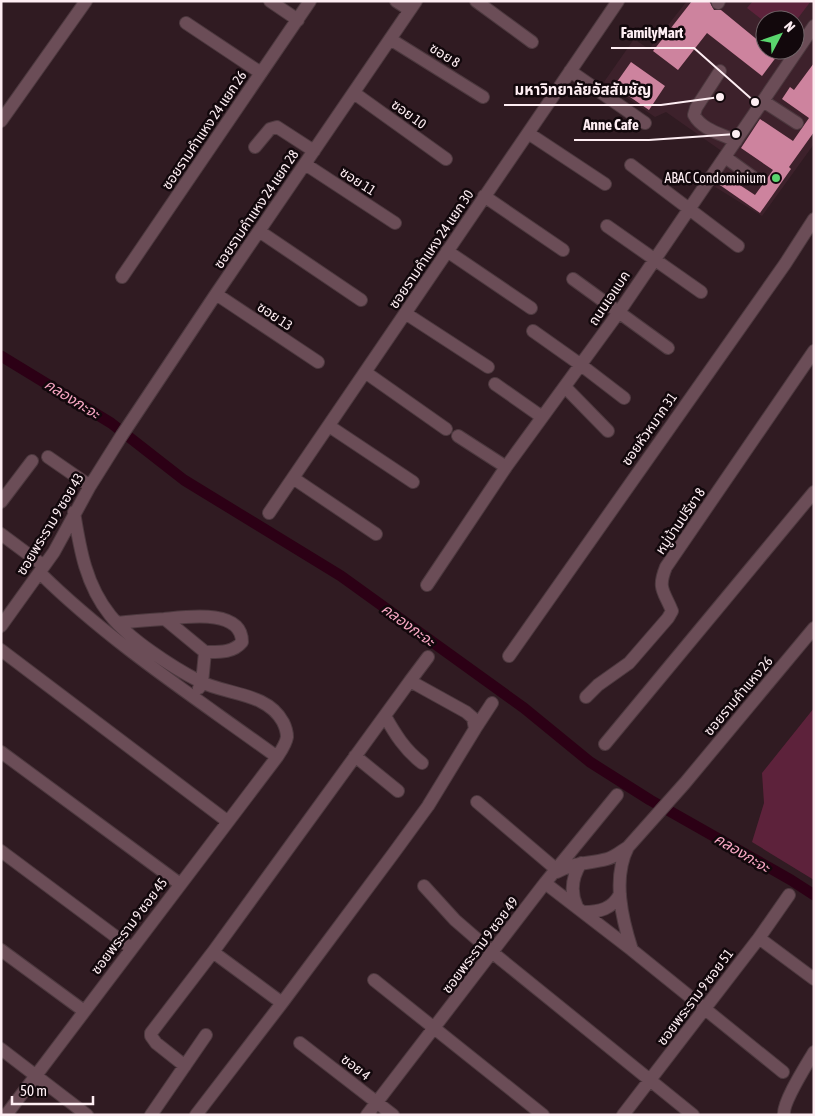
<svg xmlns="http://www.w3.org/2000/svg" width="815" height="1116" font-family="'Asap Condensed','Noto Sans Thai',sans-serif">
	<rect width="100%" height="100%" fill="#301b22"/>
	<!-- built -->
	<path fill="#3d212b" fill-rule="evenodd" d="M687,1H814V144L762,216L712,185L723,152L666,112L655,117L604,82L634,39L649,49ZM765,20H795V50H765Z"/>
	<!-- green -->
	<path fill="#5d223b" d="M753,1H811L795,22V20H765V22L747,8Z
		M814,708V880L752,842L764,803L762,773Z"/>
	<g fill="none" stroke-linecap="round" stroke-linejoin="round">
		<!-- canal -->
		<path stroke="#2c0015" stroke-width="11" d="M1,356L111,423L184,480L341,576L524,708L590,762L650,800L791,880L814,895"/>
	</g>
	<!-- building -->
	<path fill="#cd839e" d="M692,1H709L714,10H721L765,46V50H770L777,56L762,76L707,33L678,70L653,51Z
		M631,62L665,86L649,110L614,86Z
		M814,63V132L789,167L791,169L760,213L717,183L723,174L755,195L773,170L741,148L760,119L793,141L809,118L782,99L790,87L794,90Z"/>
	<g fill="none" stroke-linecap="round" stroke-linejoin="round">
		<defs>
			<path id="minor" d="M270,1L298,20
				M396,1L410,10
				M476,1L532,42
				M718,3L719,1
				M186,23L261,73
				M390,39L483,97
				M570,71L645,123
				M720,71L696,108L694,115C702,130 722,134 736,141
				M354,93L446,159
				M763,101L797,123
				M1,121L86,1
				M528,133L605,184
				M255,147L270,129L277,127L314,151
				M725,157L754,178
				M305,164L395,223
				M631,165L738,246
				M484,196L563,250
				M607,226L701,292
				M259,231L361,300
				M447,251L531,308
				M122,277L310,1
				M573,279L668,348
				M216,294L318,362
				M405,313L488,367
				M533,331L581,365L624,398
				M365,372L446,429
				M495,384L542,417
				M565,387L608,431
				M329,426L413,482
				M458,436L506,467
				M48,457L90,486
				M293,478L376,534
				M1,502L32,461
				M269,513L618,1
				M1,534L44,566
				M40,573C111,643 196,698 277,757
				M427,585L506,467L619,312L814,26
				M165,619L205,652
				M117,623C133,621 148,620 164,619C185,617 242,608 242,642C233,653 219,652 205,652L202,683L199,688
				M1,626L54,552L90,486L122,435L216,294L416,1
				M1,650L227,821
				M509,656L785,264L814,219
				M410,681L428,657
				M586,697L598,685L629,663L668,618L672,611C664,591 657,589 666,567L814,351
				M385,716C395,734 405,750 422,763
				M475,729L492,703
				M605,744L814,492
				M1,752L180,884
				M355,756L398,791
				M477,802L557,870
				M628,847C612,878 622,919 632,950
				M1,851L131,948
				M557,872C575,862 588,864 607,859C615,857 621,851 628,847L685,783L814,628
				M545,883L632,950L783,1072
				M424,886L455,920L493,953L693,1115
				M577,907C570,892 572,877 581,863
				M583,912C600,912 612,909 620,894
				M759,938L814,979
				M1,950L84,1011
				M213,952L282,1003
				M374,980L543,1115
				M300,1043L393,1115
				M1,1049L87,1115
				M185,1066L156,1043L151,1036V1033L213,952L410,681L466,712L473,718L475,729L428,806L393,854L282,1003L196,1115
				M6,1115L277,757C281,751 286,744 287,737C287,732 285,726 283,722C267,692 226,695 199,681C172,667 129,639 110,615C86,585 80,550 74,512
				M151,1115L206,1035
				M367,1115L545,883L617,795
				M623,1115L759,938L789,895
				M784,1115C782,1103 807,1064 814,1052"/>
		</defs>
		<!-- minor casing -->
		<use href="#minor" stroke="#4d393f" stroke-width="14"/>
		<!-- minor -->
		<use href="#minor" stroke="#6b4d57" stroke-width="12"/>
	</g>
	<!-- markers -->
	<circle fill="#5ad56e" stroke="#12080c" stroke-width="2" cx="776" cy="178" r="5"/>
	<g text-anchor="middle" stroke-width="5" stroke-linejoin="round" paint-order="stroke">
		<!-- street labels -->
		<g font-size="14" fill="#feeef3" stroke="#12080c">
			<text transform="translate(445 55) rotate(32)" y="5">ซอย 8</text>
			<text transform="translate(409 114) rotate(36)" y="5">ซอย 10</text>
			<text transform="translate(204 130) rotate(-56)" y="5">ซอยรามคำแหง 24 แยก 26</text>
			<text transform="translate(358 181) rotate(33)" y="5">ซอย 11</text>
			<text transform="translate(256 209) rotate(-56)" y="5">ซอยรามคำแหง 24 แยก 28</text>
			<text transform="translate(431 249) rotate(-56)" y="5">ซอยรามคำแหง 24 แยก 30</text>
			<text transform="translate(609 298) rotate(-56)" y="5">ถนนเอแบค</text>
			<text transform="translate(275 316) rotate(34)" y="5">ซอย 13</text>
			<text transform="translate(649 429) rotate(-55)" y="5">ซอยหัวหมาก 31</text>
			<text transform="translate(680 521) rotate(-56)" y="5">หมู่บ้านปรีชา 8</text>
			<text transform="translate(50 524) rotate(-59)" y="5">ซอยพระราม 9 ซอย 43</text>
			<text transform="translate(738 696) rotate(-50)" y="5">ซอยรามคำแหง 26</text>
			<text transform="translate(129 926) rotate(-53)" y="5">ซอยพระราม 9 ซอย 45</text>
			<text transform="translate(480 945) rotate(-53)" y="5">ซอยพระราม 9 ซอย 49</text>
			<text transform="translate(695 997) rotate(-53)" y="5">ซอยพระราม 9 ซอย 51</text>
			<text transform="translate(356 1067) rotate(38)" y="5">ซอย 4</text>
		</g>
		<!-- poi labels -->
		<g font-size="14" fill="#feeef3" stroke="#12080c" text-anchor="end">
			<text x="766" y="183">ABAC Condominium</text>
		</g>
		<!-- water labels -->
		<g font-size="15" font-style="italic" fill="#f9a8c4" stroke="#12080c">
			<text transform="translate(72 399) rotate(32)" y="5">คลองกะจะ</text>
			<text transform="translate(408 625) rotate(36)" y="5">คลองกะจะ</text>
			<text transform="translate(742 853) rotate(31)" y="5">คลองกะจะ</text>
		</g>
	</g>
	<!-- callouts -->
	<path fill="none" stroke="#feeef3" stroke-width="2" d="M755 102L694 48H611M720 97L661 105H504M736 134L649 140H574"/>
	<g fill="#feeef3" stroke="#12080c" stroke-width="2">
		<circle cx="755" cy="102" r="5"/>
		<circle cx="720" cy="97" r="5"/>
		<circle cx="736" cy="134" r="5"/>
	</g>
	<g font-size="15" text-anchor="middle" font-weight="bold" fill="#feeef3" stroke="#12080c" stroke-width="5" stroke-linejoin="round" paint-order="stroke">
		<text x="652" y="38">FamilyMart</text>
		<text x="583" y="95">มหาวิทยาลัยอัสสัมชัญ</text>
		<text x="611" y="130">Anne Cafe</text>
	</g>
	<!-- border -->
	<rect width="815" height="1116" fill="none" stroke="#feeef3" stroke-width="5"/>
	<!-- north arrow -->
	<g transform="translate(780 35) rotate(49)"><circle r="24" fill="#12080c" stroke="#706468"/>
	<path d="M0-4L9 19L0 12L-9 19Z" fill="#5ad56e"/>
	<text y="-8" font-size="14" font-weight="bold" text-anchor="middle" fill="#feeef3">N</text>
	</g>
	<!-- scale -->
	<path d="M12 1096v8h81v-8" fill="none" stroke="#feeef3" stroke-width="2.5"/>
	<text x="20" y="1096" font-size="15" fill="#feeef3" stroke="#12080c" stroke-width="4" paint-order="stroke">50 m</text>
</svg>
